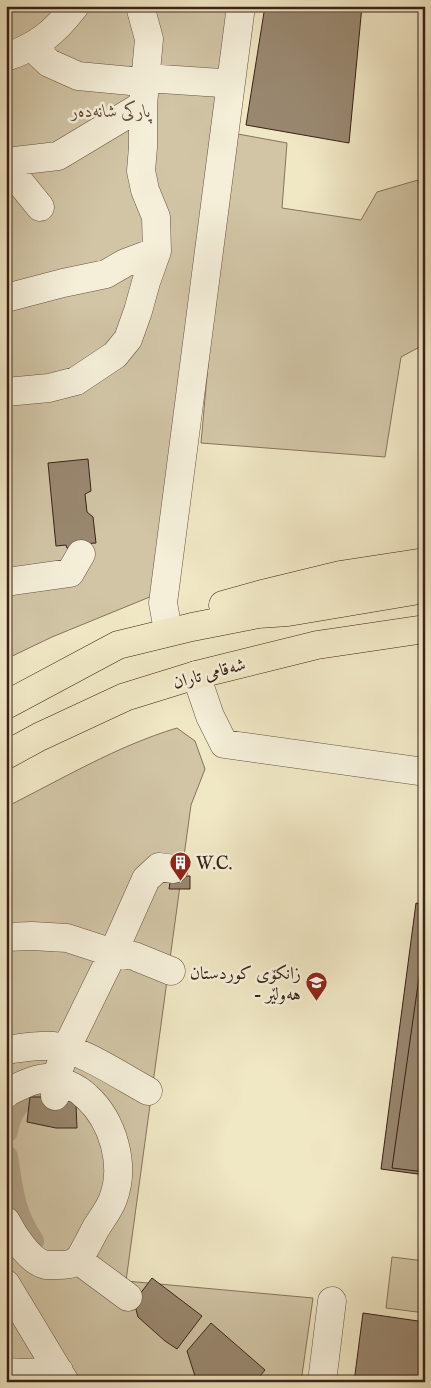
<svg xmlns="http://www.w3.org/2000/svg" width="431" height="1388" font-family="'IM FELL English',Amiri,serif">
	<rect width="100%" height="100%" fill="#f0e7c4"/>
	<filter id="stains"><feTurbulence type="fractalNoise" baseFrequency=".004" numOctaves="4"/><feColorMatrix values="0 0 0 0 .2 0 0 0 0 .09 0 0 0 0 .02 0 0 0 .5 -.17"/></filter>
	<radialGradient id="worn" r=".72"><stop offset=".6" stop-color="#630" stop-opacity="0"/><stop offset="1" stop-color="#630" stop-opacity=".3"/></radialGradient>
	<!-- green -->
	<path fill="#d1c5a6" stroke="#86735e" d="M6,6H232L157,594L52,637L6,659Z
		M238,134L287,143L282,208L361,220L377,192L418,180L425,201V344L401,357L385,457L201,443L214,298Z
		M177,728L195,741L205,769L191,805L126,1281L313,1298L301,1382H6V807C62,779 117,746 177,728Z
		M392,1257L425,1261V1313L386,1308Z"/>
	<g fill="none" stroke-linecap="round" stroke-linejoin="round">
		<!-- canal -->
		<path stroke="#b2a489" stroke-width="24" d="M6,1131C10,1107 23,1092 49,1091
			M6,1157C11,1189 13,1214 32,1241"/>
	</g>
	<!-- building -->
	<path fill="#998870" stroke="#3a2116" d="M265,6H362L349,143L246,125Z
		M88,459L91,491L85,494L87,512L93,517L96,543L81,544L72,551L67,548L66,545L56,546L48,463Z
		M171,876H190V889H169Z
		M416,903L425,905V1175L381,1169Z
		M425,935V1172L392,1168Z
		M30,1097H48L67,1100L76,1104L77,1128H56L27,1122Z
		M152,1278L202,1316L177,1349L165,1341L138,1317L134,1302Z
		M363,1313L425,1322V1382H354Z
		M211,1323L265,1370L255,1382H202L195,1376L187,1351Z"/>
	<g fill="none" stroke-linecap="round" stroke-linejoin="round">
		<defs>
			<path id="minor" d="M32,47L49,63L78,76L131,81L146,78L221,83
				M6,57C37,47 55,32 75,6
				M6,162L58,156L143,105
				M6,165L40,207
				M6,298L63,283L106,274L125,263L157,251
				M6,392L49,388L76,381L115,355L128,339L138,311L146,282L157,251L156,217L145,190L141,171L143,147V105L149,39L140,6
				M6,582L70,573L81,554
				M167,625L163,603L241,6
				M196,675L210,716L224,744L425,772
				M6,937L32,936L67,938L113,953L134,956L171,971
				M6,1050C21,1048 38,1045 53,1046C81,1049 122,1077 148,1091
				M6,1094L8,1092C22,1085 38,1076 55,1078C59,1079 64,1083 69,1085C76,1088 82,1092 87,1097C113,1121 126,1165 113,1199C109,1210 102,1218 96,1228C92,1235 81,1258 76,1261C71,1265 64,1265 58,1265C54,1265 50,1265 46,1265C30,1262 13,1235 6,1221
				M55,1096L56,1078L66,1049L113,953L146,879L159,867L174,869
				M78,1260L128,1297
				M6,1284L65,1382
				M6,1372L24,1373L59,1371
				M322,1382L332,1301"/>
			<path id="major" d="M223,605L266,593L340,575L425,562
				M6,705L118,645L192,627L258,614L288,612L425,589
				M6,755L39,737L125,697L196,675L317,645L425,629"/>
		</defs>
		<!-- minor casing -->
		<use href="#minor" stroke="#685242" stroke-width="29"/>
		<!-- major casing -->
		<use href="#major" stroke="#3a2116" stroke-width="29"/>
		<!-- minor -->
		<use href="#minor" stroke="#f5efd9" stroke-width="28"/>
		<!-- major -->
		<use href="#major" stroke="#f0e7c4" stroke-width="28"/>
	</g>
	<!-- icons -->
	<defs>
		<symbol id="building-pin" viewBox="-11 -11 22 30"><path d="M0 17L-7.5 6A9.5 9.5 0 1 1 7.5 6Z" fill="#8f2418" stroke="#f5efd9"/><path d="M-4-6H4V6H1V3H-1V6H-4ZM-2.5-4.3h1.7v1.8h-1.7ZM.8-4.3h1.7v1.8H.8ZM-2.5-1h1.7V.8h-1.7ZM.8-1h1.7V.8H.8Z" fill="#fff"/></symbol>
		<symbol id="university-pin" viewBox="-11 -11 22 30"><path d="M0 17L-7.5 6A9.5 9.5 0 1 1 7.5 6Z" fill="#8f2418" stroke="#f5efd9"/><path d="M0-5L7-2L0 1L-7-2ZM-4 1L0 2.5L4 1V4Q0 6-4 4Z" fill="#fff"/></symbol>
	</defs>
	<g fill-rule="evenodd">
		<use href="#building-pin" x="168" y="850" width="25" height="34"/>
		<use href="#university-pin" x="304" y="970" width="25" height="34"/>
	</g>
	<g text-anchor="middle" stroke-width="5" stroke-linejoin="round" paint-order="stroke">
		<!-- park labels -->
		<g font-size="18" font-style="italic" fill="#604a3a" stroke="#f5efd9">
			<text x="111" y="117">پارکی شانەدەر</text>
		</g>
		<!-- street labels -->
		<g font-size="18" fill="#3a2116" stroke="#f5efd9">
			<text transform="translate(209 673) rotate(-15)" y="6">شەقامی تاران</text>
		</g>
		<!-- poi labels -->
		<g font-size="18" fill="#3a2116" stroke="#f5efd9" text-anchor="start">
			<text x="196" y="869">W.C.</text>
			<text x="301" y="979" text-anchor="end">زانکۆی کوردستان<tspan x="301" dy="21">- هەولێر</tspan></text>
		</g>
	</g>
	<!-- margin -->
	<rect width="431" height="1388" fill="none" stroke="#f0e7c4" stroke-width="25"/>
	<rect x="8" y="8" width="416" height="1373" fill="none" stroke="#3a2116" stroke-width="2.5"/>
	<rect x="12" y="12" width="406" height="1363" fill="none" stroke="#3a2116"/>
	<rect width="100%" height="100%" filter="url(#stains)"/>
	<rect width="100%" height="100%" fill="url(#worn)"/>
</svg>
